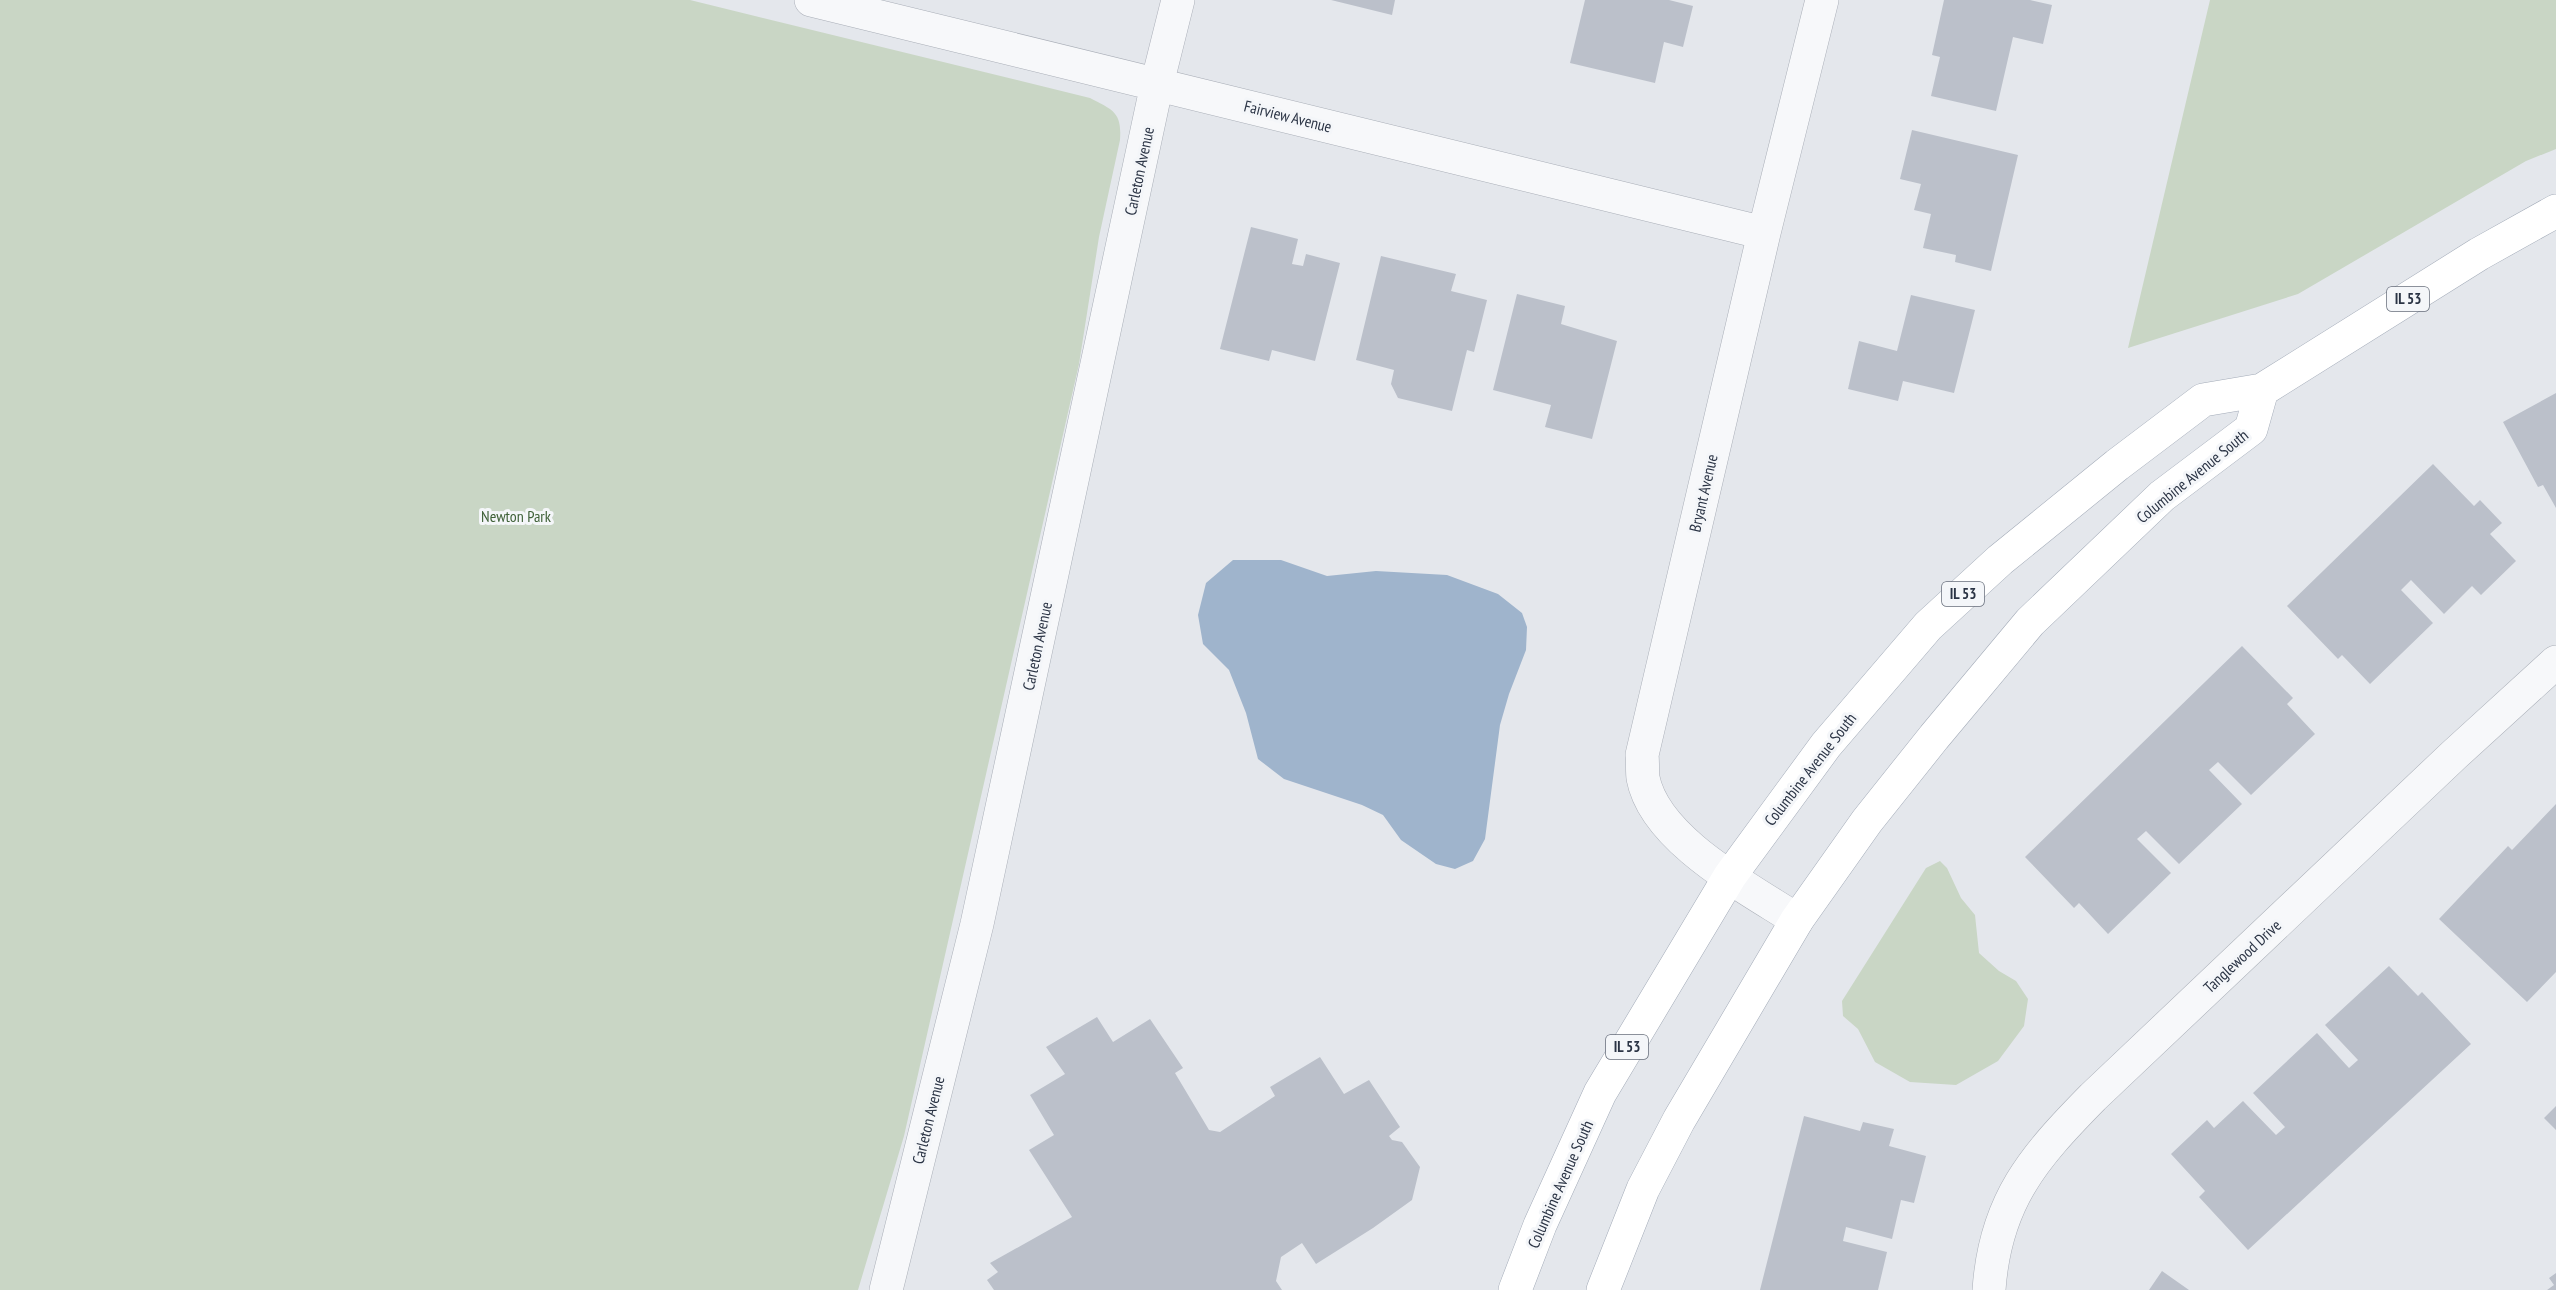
<svg xmlns="http://www.w3.org/2000/svg" width="2556" height="1290" font-family="'PT Sans Narrow',sans-serif">
	<rect width="100%" height="100%" fill="#e4e7ec"/>
	<!-- green -->
	<path fill="#c9d6c5" d="M0,0H690L1090,98C1113,110 1122,112 1120,140L1099,237L1079,364L904,1136L858,1290H0Z
		M2210,0H2556V149L2526,161L2298,294L2128,348Z
		M1940,861L1947,868L1961,898L1975,915L1979,953L1999,971L2016,981L2028,999L2024,1026L1998,1061L1956,1085L1910,1082L1875,1062L1858,1029L1843,1016L1842,1001L1926,868Z"/>
	<!-- water -->
	<path fill="#9fb4cc" d="M1233,560H1281L1327,576L1376,571L1447,575L1498,594L1522,613L1527,627L1526,650L1509,694L1500,725L1485,839L1473,861L1455,869L1436,864L1401,840L1383,815L1362,805L1284,779L1258,759L1246,713L1229,670L1203,644L1198,615L1206,583Z"/>
	<!-- building -->
	<path fill="#bbc0ca" d="M1331,0H1395L1392,15Z
		M1585,0H1669L1693,6L1683,47L1664,42L1655,83L1570,63Z
		M1944,0H2030L2052,5L2043,44L2013,37L1996,111L1931,96L1940,57L1932,55Z
		M1912,130L2018,155L1991,271L1955,262L1956,255L1923,248L1931,214L1914,210L1921,184L1900,179Z
		M1251,227L1298,239L1292,264L1303,266L1306,254L1340,263L1315,361L1272,350L1269,361L1220,349Z
		M1381,256L1456,274L1451,291L1487,300L1474,352L1467,350L1452,411L1398,398L1391,384L1394,370L1356,360Z
		M1517,294L1565,306L1561,324L1617,341L1592,439L1545,427L1551,405L1493,390Z
		M1911,295L1975,310L1954,393L1903,381L1898,401L1848,389L1859,341L1897,351Z
		M2556,393V508L2543,485L2538,487L2503,422Z
		M2433,464L2474,506L2480,500L2502,523L2490,534L2516,561L2481,595L2472,586L2444,614L2411,580L2401,590L2433,623L2370,684L2342,655L2338,659L2287,606Z
		M2242,646L2293,698L2287,704L2315,734L2251,795L2218,762L2209,770L2242,804L2179,864L2146,831L2137,839L2171,873L2108,934L2079,903L2074,908L2025,857Z
		M2556,804V972L2527,1002L2439,919L2508,846L2512,850Z
		M2389,966L2418,996L2422,992L2471,1044L2248,1250L2199,1197L2205,1191L2171,1154L2207,1120L2214,1128L2243,1101L2276,1135L2285,1127L2253,1093L2317,1033L2349,1068L2358,1060L2325,1025Z
		M1097,1017L1113,1042L1150,1019L1183,1068L1175,1073L1209,1130L1220,1132L1275,1096L1270,1087L1320,1057L1344,1094L1369,1080L1400,1127L1389,1136L1392,1140L1402,1142L1420,1167L1412,1200L1373,1228L1316,1264L1302,1243L1281,1257L1276,1281L1282,1290H994L987,1280L998,1272L990,1263L1072,1217L1029,1150L1054,1135L1030,1095L1065,1074L1046,1047Z
		M2556,1106V1130L2544,1118Z
		M1804,1116L1860,1131L1863,1122L1894,1129L1889,1146L1926,1156L1914,1203L1901,1200L1892,1239L1846,1227L1843,1241L1887,1252L1878,1290H1760Z
		M2162,1271L2189,1290H2149Z
		M2556,1273V1290H2547L2554,1285L2549,1278Z"/>
	<g fill="none" stroke-linecap="round" stroke-linejoin="round">
		<defs>
			<path id="minor" d="M811,0L1764,233
				M1797,920C1748,888 1655,840 1643,778C1642,771 1643,762 1642,755L1764,233L1822,0
				M886,1290L977,924L1157,84L1178,0
				M1989,1290C1995,1201 2034,1157 2093,1097L2454,755L2556,662"/>
			<path id="primary" d="M1515,1290L1540,1225L1600,1093L1730,876L1826,745L1928,626L2000,560L2117,465L2203,400L2262,390L2479,254L2556,211
				M1603,1290L1643,1189L1679,1120L1797,920L1867,821L1934,737L2030,622L2162,496L2251,429L2262,390"/>
		</defs>
		<!-- minor casing -->
		<use href="#minor" stroke="#a9aeb7" stroke-width="34"/>
		<!-- primary casing -->
		<use href="#primary" stroke="#a3abb8" stroke-width="34"/>
		<!-- minor -->
		<use href="#minor" stroke="#f7f8fa" stroke-width="33"/>
		<!-- primary -->
		<use href="#primary" stroke="#fff" stroke-width="33"/>
	</g>
	<g text-anchor="middle" stroke-width="6" stroke-linejoin="round" paint-order="stroke">
		<!-- shield labels -->
		<g fill="#f4f6f9" stroke="#676e7b" stroke-width="1.5">
			<rect x="2387" y="287" width="42" height="24" rx="4.5"/>
			<rect x="1942" y="582" width="42" height="24" rx="4.5"/>
			<rect x="1606" y="1035" width="42" height="24" rx="4.5"/>
		</g>
		<g font-size="15" font-weight="bold" fill="#2b3445">
			<text x="2408" y="304">IL 53</text>
			<text x="1963" y="599">IL 53</text>
			<text x="1627" y="1052">IL 53</text>
		</g>
		<!-- street labels -->
		<g font-size="16" fill="#2b3445" stroke="#f4f6f9">
			<text transform="translate(1288 116) rotate(14)" y="6">Fairview Avenue</text>
			<text transform="translate(1139 171) rotate(-78)" y="6">Carleton Avenue</text>
			<text transform="translate(2192 476) rotate(-39)" y="6">Columbine Avenue South</text>
			<text transform="translate(1703 493) rotate(-77)" y="6">Bryant Avenue</text>
			<text transform="translate(1037 646) rotate(-78)" y="6">Carleton Avenue</text>
			<text transform="translate(1810 769) rotate(-52)" y="6">Columbine Avenue South</text>
			<text transform="translate(2242 956) rotate(-43)" y="6">Tanglewood Drive</text>
			<text transform="translate(928 1120) rotate(-76)" y="6">Carleton Avenue</text>
			<text transform="translate(1560 1184) rotate(-66)" y="6">Columbine Avenue South</text>
		</g>
		<!-- park labels -->
		<g font-size="16" fill="#3f6138" stroke="#f4f6f9">
			<text x="516" y="522">Newton Park</text>
		</g>
	</g>
</svg>
